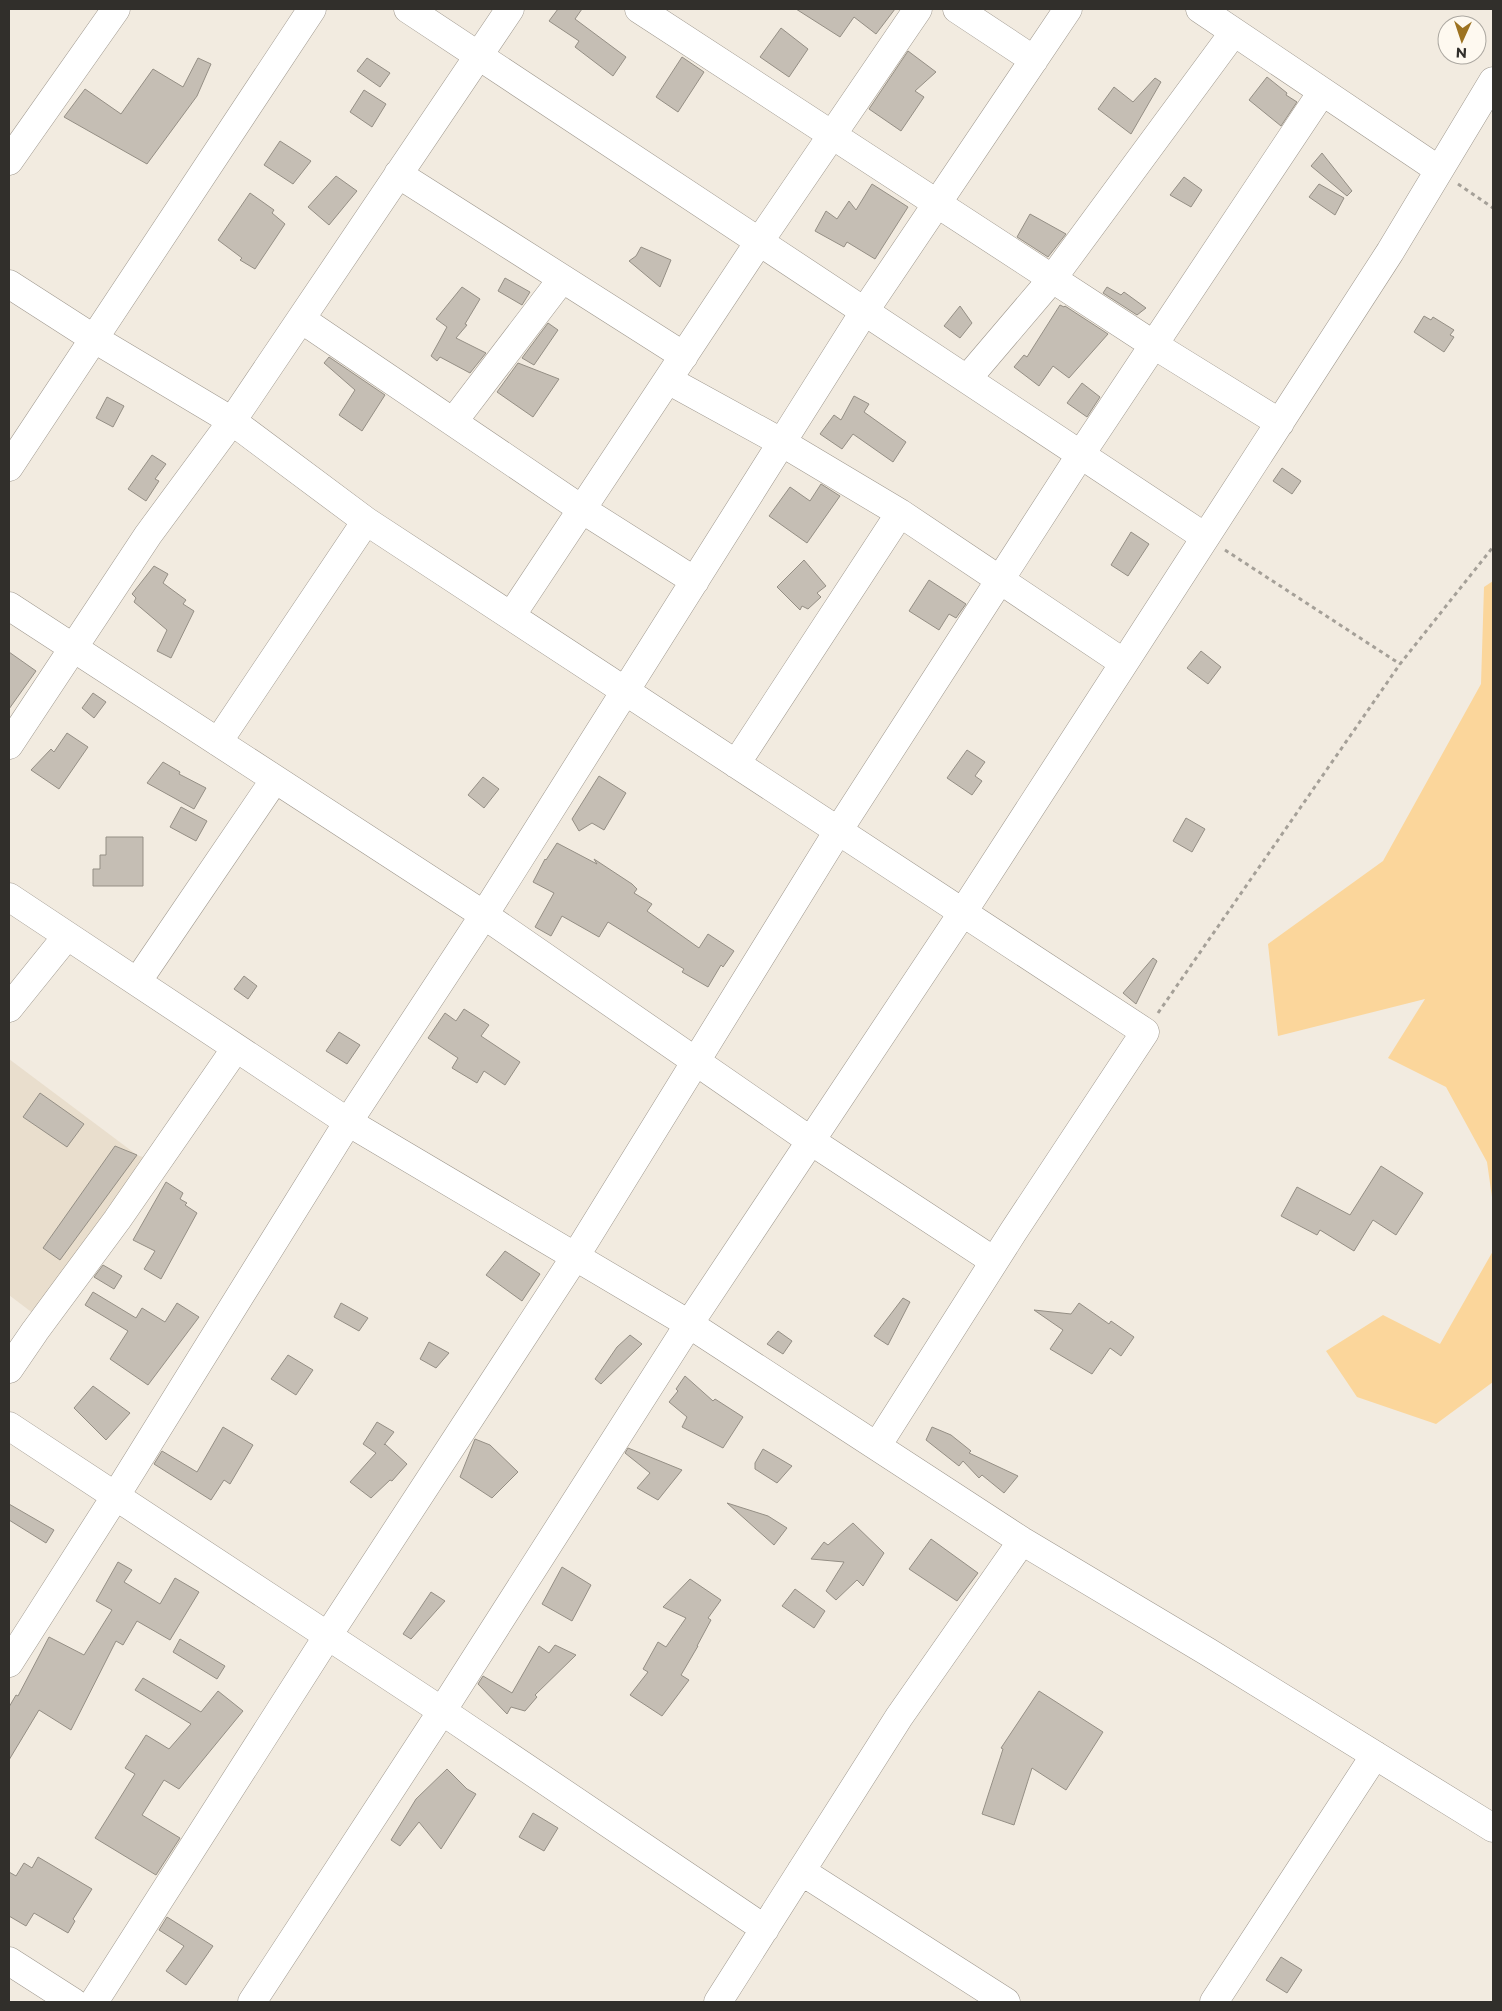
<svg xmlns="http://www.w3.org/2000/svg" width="1502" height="2011" font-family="Montserrat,sans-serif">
	<rect width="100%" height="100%" fill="#f2ebe0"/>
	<!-- built -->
	<path fill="#e9decd" d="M9,1059L137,1155L148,1159L34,1314L9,1295Z"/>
	<!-- green -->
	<path fill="#fbd69b" d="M1493,581V1204L1487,1162L1446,1087L1388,1058L1425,999L1278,1036L1268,944L1383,861L1481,684L1484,587Z
		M1493,1251V1382L1436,1424L1357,1397L1326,1351L1383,1315L1440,1344Z"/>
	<!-- building -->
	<path fill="#c5beb4" stroke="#958f85" d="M558,9H582L575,19L626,57L613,76L575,47L579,41L549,21Z
		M796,9H895L876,34L854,17L840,37Z
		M781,28L808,49L789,77L760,57Z
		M908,51L936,72L915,91L924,97L901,131L869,109Z
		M682,57L704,72L678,112L656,97Z
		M198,58L211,64L197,96L147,164L64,117L85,89L121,114L153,69L183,87Z
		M367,58L390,73L380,87L357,71Z
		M1267,77L1287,93L1286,95L1297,102L1281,126L1249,100Z
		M1155,78L1161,82L1131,134L1098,109L1114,87L1133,102Z
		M364,90L386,104L372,127L350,112Z
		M280,141L311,161L293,184L264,165Z
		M1322,153L1352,191L1347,196L1311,166Z
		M336,176L357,191L329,225L308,207Z
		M1184,177L1202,190L1191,207L1170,195Z
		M872,184L908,207L875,259L847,242L844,247L815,231L826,211L837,219L849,201L856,210Z
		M1319,184L1344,198L1335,215L1309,197Z
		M250,193L274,210L272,213L285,224L255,269L240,260L242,258L218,240Z
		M1030,214L1066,234L1048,257L1017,237Z
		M641,247L671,260L660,287L629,261L636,256Z
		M505,278L530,292L522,305L498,291Z
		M462,287L480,299L465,324L467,325L456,338L486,353L470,373L440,357L437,361L431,356L447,327L436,319Z
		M1107,287L1121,295L1124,292L1146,308L1137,315L1103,293Z
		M1060,305L1064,307L1065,306L1108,334L1069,378L1053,366L1039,386L1014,367L1024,355L1027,357Z
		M960,306L972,323L960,338L944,326Z
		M1424,316L1431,320L1433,317L1454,330L1450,335L1454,337L1444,352L1414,332Z
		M548,323L558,330L534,365L522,358Z
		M329,357L385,395L362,431L339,415L355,390L324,363Z
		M518,363L559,379L533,417L497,392Z
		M1082,383L1100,397L1087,417L1067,403Z
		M854,396L869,404L864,412L906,442L893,462L853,434L842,449L820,434L834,415L841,420Z
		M107,397L124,406L113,427L96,418Z
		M152,455L166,464L155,479L159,481L146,501L128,489Z
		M1282,468L1301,481L1292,494L1273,481Z
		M821,484L840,496L807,543L769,516L790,487L810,501Z
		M1131,532L1149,544L1128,576L1111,565Z
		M804,560L826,586L817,593L821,597L808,609L802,606L800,610L777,587Z
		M154,566L168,574L163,583L186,600L183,604L194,611L171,658L157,651L167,630L134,602L136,598L132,594Z
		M929,580L966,604L956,618L949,614L939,630L909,611Z
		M1201,651L1221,667L1208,684L1187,668Z
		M9,652L36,671L9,709Z
		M93,693L106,702L94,718L82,708Z
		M67,733L88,747L59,789L31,770L51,749L54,752Z
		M967,750L985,762L975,776L982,781L972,795L947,778Z
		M163,762L180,772L179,774L206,788L194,809L147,783Z
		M599,776L626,793L604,830L592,823L579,831L572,819Z
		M483,777L499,789L484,808L468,795Z
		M181,807L207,821L196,841L170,827Z
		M1186,818L1205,829L1192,852L1173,841Z
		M106,837H143V886H93V869H100V855H106Z
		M557,843L597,864L594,859L632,884L637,889L634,893L652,904L647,911L699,948L708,934L734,951L723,967L721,965L708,987L682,972L684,969L608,922L599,937L562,916L551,936L535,927L554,893L533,882L545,859L546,860Z
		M1153,958L1157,961L1136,1004L1123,993Z
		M244,976L257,986L248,999L234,989Z
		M464,1009L489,1025L481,1036L520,1062L505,1085L484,1071L477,1083L452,1068L458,1058L428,1038L445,1013L456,1021Z
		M339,1032L360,1045L347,1064L326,1051Z
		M40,1093L84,1124L67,1147L23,1117Z
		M115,1146L137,1155L60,1260L43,1248Z
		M1381,1166L1423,1193L1396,1235L1373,1220L1354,1251L1320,1230L1317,1235L1281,1216L1297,1187L1350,1215Z
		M166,1182L183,1193L180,1199L187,1203L185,1205L197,1213L161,1279L144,1269L155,1251L133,1240Z
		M505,1251L540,1274L522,1301L486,1275Z
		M103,1265L122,1276L114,1289L94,1277Z
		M93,1292L136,1318L142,1308L165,1322L177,1303L199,1317L148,1385L110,1359L128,1331L85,1305Z
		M903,1298L910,1302L888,1345L874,1336Z
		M341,1303L368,1318L359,1331L334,1317Z
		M1079,1303L1109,1324L1111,1321L1134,1337L1121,1356L1110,1348L1092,1374L1050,1349L1063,1330L1034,1310L1071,1314Z
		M778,1331L792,1341L783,1354L767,1344Z
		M630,1335L642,1344L601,1384L595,1379L617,1347Z
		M429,1342L449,1353L436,1368L420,1359Z
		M288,1355L313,1370L296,1395L271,1379Z
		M685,1376L713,1401L715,1399L743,1417L723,1448L682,1427L687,1417L669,1402L678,1391L676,1389Z
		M93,1386L130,1413L106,1440L74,1408Z
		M377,1422L394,1432L384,1445L385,1444L407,1464L392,1481L390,1480L371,1498L350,1482L376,1453L363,1444Z
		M223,1427L253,1445L230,1484L224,1480L211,1500L154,1464L162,1451L197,1472Z
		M932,1427L951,1435L971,1451L969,1453L1018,1476L1004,1493L982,1475L979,1478L963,1461L959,1466L926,1440Z
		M475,1439L490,1445L518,1472L492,1498L460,1477Z
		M628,1448L682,1470L658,1500L637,1488L650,1473L625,1453Z
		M763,1449L792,1466L777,1483L755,1469V1463Z
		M727,1503L768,1516L787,1528L774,1545Z
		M9,1504L54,1530L46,1543L9,1520Z
		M853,1523L884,1553L863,1586L857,1580L836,1600L826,1591L844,1562L811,1559L824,1542L828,1545Z
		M931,1539L978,1573L957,1601L909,1569Z
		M118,1562L132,1570L124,1582L160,1604L175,1578L199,1592L170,1640L137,1621L123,1645L116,1641L71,1730L39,1710L9,1760V1707L16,1695L18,1696L49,1637L84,1655L112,1610L96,1601Z
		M562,1567L591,1585L572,1621L542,1604Z
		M690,1579L721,1600L708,1618L711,1620L697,1646H698L681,1675L689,1680L662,1716L630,1695L648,1672L643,1669L658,1642L666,1647L686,1618L663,1607Z
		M795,1589L825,1611L814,1628L782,1606Z
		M431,1592L445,1601L411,1639L403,1634Z
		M180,1639L225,1666L217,1679L173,1652Z
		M555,1645L576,1655L535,1695L537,1697L525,1711L511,1707L507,1714L478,1684L483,1676L512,1693L539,1646L549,1653Z
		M143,1678L201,1712L218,1691L243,1711L179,1789L164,1780L142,1815L180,1838L156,1875L95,1838L135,1774L125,1768L146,1735L169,1749L191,1724L135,1690Z
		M1039,1691L1103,1732L1066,1790L1032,1768L1014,1825L982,1814L1003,1749L1001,1748Z
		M447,1769L467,1789L476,1794L441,1849L419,1822L400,1846L391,1840L416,1799Z
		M533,1813L558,1828L544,1851L519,1837Z
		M38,1857L92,1889L73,1919L75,1921L68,1933L34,1913L26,1926L9,1916V1872L16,1876L24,1863L32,1868Z
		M167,1917L213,1946L186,1985L166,1971L184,1946L159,1930Z
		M1281,1957L1302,1970L1287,1993L1266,1980Z"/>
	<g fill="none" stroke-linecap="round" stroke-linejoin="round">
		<defs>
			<path id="minor" d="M408,9L1205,537
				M639,9L1154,345L1280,423
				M957,9L1034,60
				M1200,9L1439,170
				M9,161L116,9
				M398,174L684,356
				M9,284L93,338L232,421L366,521L1145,1032L1013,1232L877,1446
				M301,319L583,510L695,581
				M967,379L1052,279L1234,32
				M668,380L781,442L900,513L1124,663
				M453,422L562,279
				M9,467L312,9
				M9,606L484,915L811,1141L994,1261
				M511,616L759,242L918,9
				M218,742L366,521
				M9,745L148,535L232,421L510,9
				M736,764L900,513
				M9,897L348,1122L689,1324L1022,1541L1208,1652L1493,1828
				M137,982L275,779
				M9,1008L67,936
				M9,1369L35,1331L117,1220L236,1048
				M9,1426L442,1711L765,1929
				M9,1663L115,1497L348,1122L484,915L864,312L1068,9
				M801,1871L1006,2002
				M9,1961L73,2002
				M94,2002L327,1637L575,1257L838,831L1081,454L1322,92
				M252,2002L442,1711L689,1324L963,912L1390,252L1493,81
				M718,2002L899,1717L1022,1541
				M1214,2002L1375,1755"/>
		</defs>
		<!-- minor casing -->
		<use href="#minor" stroke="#9f988e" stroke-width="29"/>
		<!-- path -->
		<path stroke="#a5a098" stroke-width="3" stroke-dasharray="4 4" stroke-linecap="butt" d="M1458,184L1493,208
			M1225,550L1400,664
			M1158,1013L1400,664L1493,547"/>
		<!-- minor -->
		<use href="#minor" stroke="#fff" stroke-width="28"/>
	</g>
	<!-- border -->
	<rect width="1502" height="2011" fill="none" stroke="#312f2b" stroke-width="20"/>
	<!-- north arrow -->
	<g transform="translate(1462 40) rotate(183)"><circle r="24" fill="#fef9f0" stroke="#aca8a1"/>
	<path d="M0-4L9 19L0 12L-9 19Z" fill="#9d7321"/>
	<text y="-8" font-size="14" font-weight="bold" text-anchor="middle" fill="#312f2b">N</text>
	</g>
</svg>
